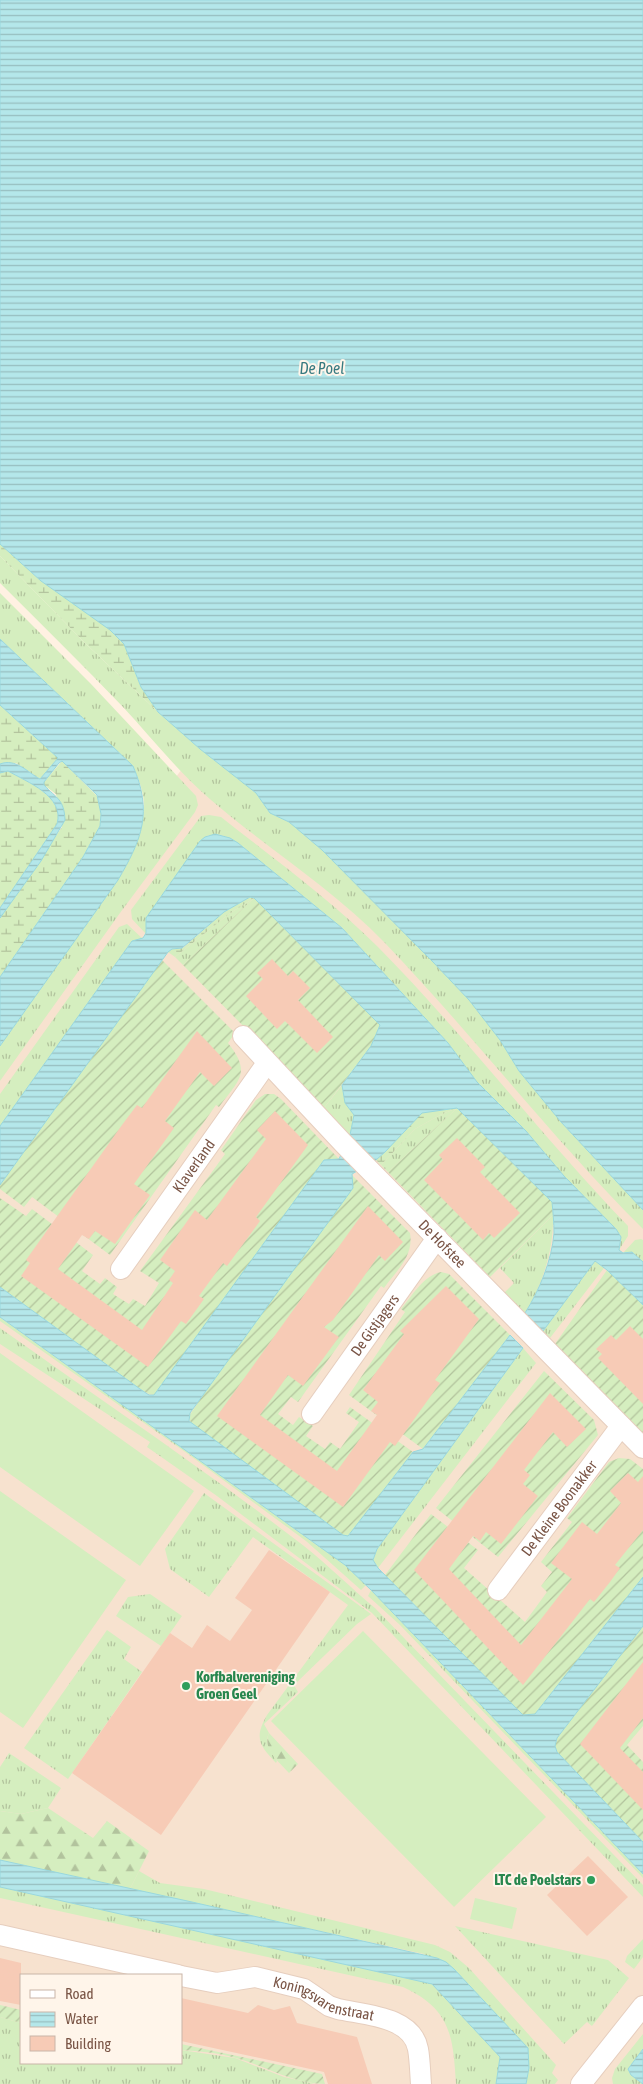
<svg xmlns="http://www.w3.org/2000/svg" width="643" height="2084" font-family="'Asap Condensed',sans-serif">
	<defs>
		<pattern id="grass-tufts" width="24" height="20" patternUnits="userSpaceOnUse" patternTransform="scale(1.25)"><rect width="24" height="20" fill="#d5eebf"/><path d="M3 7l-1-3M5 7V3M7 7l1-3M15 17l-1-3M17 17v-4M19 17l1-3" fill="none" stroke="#b2c39d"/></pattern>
		<pattern id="forest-firs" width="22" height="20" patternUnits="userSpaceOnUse" patternTransform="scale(1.25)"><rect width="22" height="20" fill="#d5eebf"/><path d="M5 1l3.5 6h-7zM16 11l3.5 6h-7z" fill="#b2c39d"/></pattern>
		<pattern id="wetland-marsh" width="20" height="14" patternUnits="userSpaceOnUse" patternTransform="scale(1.25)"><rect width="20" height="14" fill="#d5eebf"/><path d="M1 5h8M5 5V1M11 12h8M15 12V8" fill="none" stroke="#b2c39d"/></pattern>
		<pattern id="garden-furrows" width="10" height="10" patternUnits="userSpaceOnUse" patternTransform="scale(1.25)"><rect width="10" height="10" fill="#d5eebf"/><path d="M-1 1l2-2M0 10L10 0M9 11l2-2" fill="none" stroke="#b2c39d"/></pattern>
		<pattern id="water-rules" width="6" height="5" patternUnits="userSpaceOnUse" patternTransform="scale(1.25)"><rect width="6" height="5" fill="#b4e7ea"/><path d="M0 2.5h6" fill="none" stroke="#97bebf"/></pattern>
	</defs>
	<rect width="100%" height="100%" fill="#fff1e2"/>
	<!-- residential -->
	<path fill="#f7e2cf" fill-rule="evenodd" d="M211,732L643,1087V2084H0V1002ZM21,1975H181V2063H21Z"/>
	<!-- grass -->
	<path fill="url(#grass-tufts)" d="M0,556L85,643L158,712L200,749L256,793L270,813L289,822L322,850L433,962L469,1000L500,1040L519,1071L561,1122L643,1210V1229C552,1138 474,1036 385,943C333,889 268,849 211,800C179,773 152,738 123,707C83,665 41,624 0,583Z
		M0,593L91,684L196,796L198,805L195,812L120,913L0,1081V1046L118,880C131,858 143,833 144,807C145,794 138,778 133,766L0,639Z
		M209,815L221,817C274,859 330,899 378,947C466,1036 541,1136 628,1226V1236L619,1250L621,1237L616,1229L564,1176L526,1131L477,1082L448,1043L342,928L238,843C228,837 217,831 205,837L146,934L132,919L131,910L201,816Z
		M254,898L183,965L175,957L229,914Z
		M127,924L143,939L132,941L0,1126V1094L119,927Z
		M342,1085L345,1103L354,1115L350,1135L324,1108Z
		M457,1108L388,1172L381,1165L415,1129L440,1115Z
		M553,1215C554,1249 543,1284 525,1313L504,1293L514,1283L500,1268Z
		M641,1239L643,1240V1262L632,1252L623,1253L635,1240Z
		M595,1261L604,1268L550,1338L543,1331Z
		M0,1317L345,1565L366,1585L361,1590L306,1541L188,1454L0,1321Z
		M0,1328C101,1400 205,1470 304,1546C329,1566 351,1588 375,1608L643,1885V1897L372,1613L217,1496L147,1447L150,1442L0,1344Z
		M523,1348L536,1363L378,1568L373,1560L377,1549Z
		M204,1493L371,1614L357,1624L294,1685L298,1692L264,1724L269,1733C264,1744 271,1751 277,1761L276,1763C259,1745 254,1738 267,1715L348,1605L253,1537L209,1597L170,1569L165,1549Z
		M371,1590L643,1874V1878L400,1625L368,1596Z
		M150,1594L182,1616L161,1646L116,1616L128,1597Z
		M107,1630L131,1647L124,1659L142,1672L68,1779L24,1748Z
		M9,1753L61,1788L48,1808L21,1814L0,1811V1767Z
		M139,1871L160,1883L204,1889L435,1945L450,1952L469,1968L556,2065L552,2073L558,2080L555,2084H526L529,2068L424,1954L130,1889Z
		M0,1887L432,1984L500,2057L496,2084H456C453,2036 451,2009 403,1987L0,1898Z
		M455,1926L608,1960L629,1978L592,2026L587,2022L564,2044Z
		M643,1939V1957L634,1969L625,1962L627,1956Z
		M0,2017L21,2023V2063H181V2050L235,2058L284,2077L315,2084H0Z
		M643,2034V2049L628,2069L631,2075L643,2084H613L612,2078L615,2069Z"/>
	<!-- forest -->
	<path fill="url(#forest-firs)" d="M269,1733L298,1764L289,1773C279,1762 262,1749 269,1733Z
		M48,1808L93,1838L107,1821L149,1851L130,1889L0,1860V1811L21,1814Z"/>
	<!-- wetland -->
	<path fill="url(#wetland-marsh)" d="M0,544L41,581L86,611L110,630L124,644L141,687L158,712L85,643L0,556Z
		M0,705L58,758L40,779L16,763L0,764Z
		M62,761L97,796L101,814L100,826L83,857L0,977V918L62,827L56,794L44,785V782Z
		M8,771C27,782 65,796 57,824L0,908V773Z
		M250,897L254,898L229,914L175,957L168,952L172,949L183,948L224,912Z
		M457,1108L440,1115L415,1129L381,1165L376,1160L421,1113Z"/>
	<!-- garden -->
	<path fill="url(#garden-furrows)" d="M254,898L380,1025L371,1046L324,1108L183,965Z
		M162,960L235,1033L228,1043C252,1073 239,1080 219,1107L216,1105L110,1255L32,1197L24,1207L0,1189V1185Z
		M265,1094H274L281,1099L339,1159L324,1160L157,1393L154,1395L149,1394L140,1389L0,1287V1198L26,1216L32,1209L93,1255L82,1271L100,1284L105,1278L117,1287L113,1294L129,1304L133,1299L145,1306L159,1283L140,1271L225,1154L221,1150L256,1100Z
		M457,1108L552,1202L553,1215L490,1277L388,1172Z
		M351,1174L410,1233C414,1256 397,1270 384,1288L381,1286L298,1402L291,1397L278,1414L293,1425L299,1417L313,1426L306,1436L325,1449L330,1442L340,1449L359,1422L346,1413L350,1407L413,1452L348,1536L343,1535L191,1424L189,1416Z
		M607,1270L643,1305V1435L555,1344Z
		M441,1272L449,1274L510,1335L423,1449L349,1395L405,1312L401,1309C412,1296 424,1275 441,1272Z
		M544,1371L594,1420L598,1435L498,1557L436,1508Z
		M619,1458L630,1459L643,1469V1577L535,1714L523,1715L385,1575L431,1514L478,1550L464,1568L525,1622L547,1592L541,1586L552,1572L541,1562L572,1522L567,1518L609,1462Z
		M643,1626V1726L627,1745L643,1762V1842L557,1752L555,1746L557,1738Z
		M0,2005L21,2010V2023L0,2017Z
		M181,2044L322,2074L325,2084C294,2084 265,2066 236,2058C219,2053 199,2051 181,2050Z"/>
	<!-- pitch -->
	<path fill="#d5eebf" d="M0,1353L194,1491L140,1566L0,1467Z
		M0,1491L126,1580L23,1728L0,1712Z
		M363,1631L546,1817L454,1907L271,1721Z
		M475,1898L517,1908L512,1929L470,1919Z"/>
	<!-- water -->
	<path fill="url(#water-rules)" stroke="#99d8dd" d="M0,0H643V1210L561,1122L519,1071L500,1040L469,1000L433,962L322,850L289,822L270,813L256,793L200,749L158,712L141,687L124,644L110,630L41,581L0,544Z
		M0,639L133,766C153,812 142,839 118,880L0,1046V977L83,857L100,826L101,814L97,795L62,761L59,763L44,782V785C57,799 64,799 65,820L41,861L0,918V908L57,824C65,796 27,782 8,771L0,773V764C16,758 27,772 40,779L58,758L0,705Z
		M215,834L230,838L238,843L342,928L448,1043L477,1082L526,1131L564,1176L616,1229L621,1237L619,1250L623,1253L632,1252L643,1262V1305L607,1270L595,1261L543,1331L525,1313C539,1291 552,1260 554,1233C554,1223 553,1213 552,1202L457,1108L422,1113L385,1152L376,1160L352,1174L353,1188L190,1413L189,1421L343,1535L348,1536L413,1452L423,1449L510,1335L523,1348L377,1549L373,1560L378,1568L523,1715L535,1714L643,1577V1626L557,1738L555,1746L557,1752L643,1842V1874L371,1590L345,1565L0,1317V1287L140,1389L149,1395H154L324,1160L339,1159L350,1135L354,1115L345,1103L342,1085L371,1046L380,1025L254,898L250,897L224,912L182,948L172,949L168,952L0,1185V1126L132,941L143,938L146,933V918L200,841L205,837Z
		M0,1860L192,1902L437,1958L446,1962L454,1969L528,2048L529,2068L526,2084H496L500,2057L432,1984L0,1887Z
		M643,2049V2084L631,2075L628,2069Z"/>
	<!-- building -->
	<path fill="#f7cbb6" d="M272,959L288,976L293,971L310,988L298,1000L333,1037L317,1053L285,1021L277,1029L246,996L263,979L257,973Z
		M197,1031L232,1068L214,1086L200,1072L165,1121L174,1128L134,1184L150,1195L115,1244L95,1231L89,1239L82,1235L58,1269L142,1330L173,1283L169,1280L175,1271L160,1260L195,1210L207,1220L266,1139L257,1130L275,1111L308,1145L256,1217L260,1221L227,1266L223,1263L199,1296L204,1299L186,1324L181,1321L148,1367L21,1276L30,1263L26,1260L122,1125L137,1105L142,1108Z
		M457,1138L485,1167L480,1172L520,1213L494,1238L489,1233L483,1240L424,1180L443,1160L439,1155Z
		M368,1206L403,1242L385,1261L379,1255L333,1320L324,1327L339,1337L303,1386L288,1375L260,1415L337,1471L377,1415L371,1411L378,1402L363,1390L404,1334L400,1331L446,1286L479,1319L435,1380L440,1383L395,1446L390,1442L343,1507L217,1416Z
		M630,1326L643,1339V1404L598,1358L602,1354L596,1349L611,1335L616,1340Z
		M550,1393L586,1429L567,1447L553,1432L524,1470L530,1475L523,1484L538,1496L501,1544L486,1532L480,1541L473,1536L449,1569L521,1645L572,1579L551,1563L582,1522L597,1534L621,1503L610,1491L628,1473L638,1482L643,1476V1530L615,1565L620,1568L610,1582L594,1602L590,1599L523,1685L414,1570Z
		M269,1550L330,1592L161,1835L72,1773L170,1633L192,1648L207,1625L230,1641L252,1610L235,1598Z
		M643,1662V1718L620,1748L643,1772V1810L580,1744Z
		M588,1856L628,1897L587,1936L547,1895Z
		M0,1958L21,1963V2005L0,2001Z
		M181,1998L248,2013L258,2005L274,2010L290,2006L297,2023L357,2037L372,2084H328L324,2072L181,2041Z"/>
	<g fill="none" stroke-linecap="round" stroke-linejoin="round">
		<defs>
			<g id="minor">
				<path id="s1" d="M243,1036L343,1143L643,1448"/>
				<path id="s2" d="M121,1269L267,1063"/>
				<path id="s3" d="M312,1414L437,1238"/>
				<path id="s4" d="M498,1590L621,1426"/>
				<path d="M0,1935L178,1975"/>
				<path id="s5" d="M181,1976L217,1983L255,1977L304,1989L329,2006L338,2009C364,2015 412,2016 418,2049C420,2060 420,2072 421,2084"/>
				<path d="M581,2084L643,2006"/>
			</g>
		</defs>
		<!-- minor casing -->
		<use href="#minor" stroke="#e6cebe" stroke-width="22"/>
		<!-- minor -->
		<use href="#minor" stroke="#fff" stroke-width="20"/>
	</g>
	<!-- markers -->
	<g fill="#2e9e5b" stroke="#fff5ea" stroke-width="2">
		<circle cx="186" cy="1686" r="5"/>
		<circle cx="591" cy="1880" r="5"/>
	</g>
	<g text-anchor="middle" stroke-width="4" stroke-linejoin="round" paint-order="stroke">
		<!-- street labels -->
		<g font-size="15" fill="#795445" stroke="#fff5ea">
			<text dy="5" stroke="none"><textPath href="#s2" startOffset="126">Klaverland</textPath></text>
			<text dy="5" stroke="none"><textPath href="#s1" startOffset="288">De Hofstee</textPath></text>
			<text dy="5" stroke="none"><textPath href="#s3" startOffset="109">De Gistjagers</textPath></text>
			<text dy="5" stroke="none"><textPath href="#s4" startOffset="102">De Kleine Boonakker</textPath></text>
			<text dy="5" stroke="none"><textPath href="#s5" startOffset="148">Koningsvarenstraat</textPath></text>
		</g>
		<!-- leisure labels -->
		<g font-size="15" font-weight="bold" fill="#27864d" stroke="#fff5ea" text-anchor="start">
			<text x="196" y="1682">Korfbalvereniging<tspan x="196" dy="17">Groen Geel</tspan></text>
			<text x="581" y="1885" text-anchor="end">LTC de Poelstars</text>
		</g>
		<!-- water labels -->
		<g font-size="16" font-style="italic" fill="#377a80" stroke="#fff5ea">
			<text x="322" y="374">De Poel</text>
		</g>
	</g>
	<!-- legend -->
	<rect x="20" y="1974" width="162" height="90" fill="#fff5ea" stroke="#c9b5a8"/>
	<rect x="30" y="1990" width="25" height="8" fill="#ffffff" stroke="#c9b5a8"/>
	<text x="65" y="1999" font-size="15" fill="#795445">Road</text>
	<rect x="30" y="2012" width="25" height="15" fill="url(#water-rules)" stroke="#c9b5a8"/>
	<text x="65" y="2024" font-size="15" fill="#795445">Water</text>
	<rect x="30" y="2036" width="25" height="15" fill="#f7cbb6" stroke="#c9b5a8"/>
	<text x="65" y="2049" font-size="15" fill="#795445">Building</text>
</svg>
